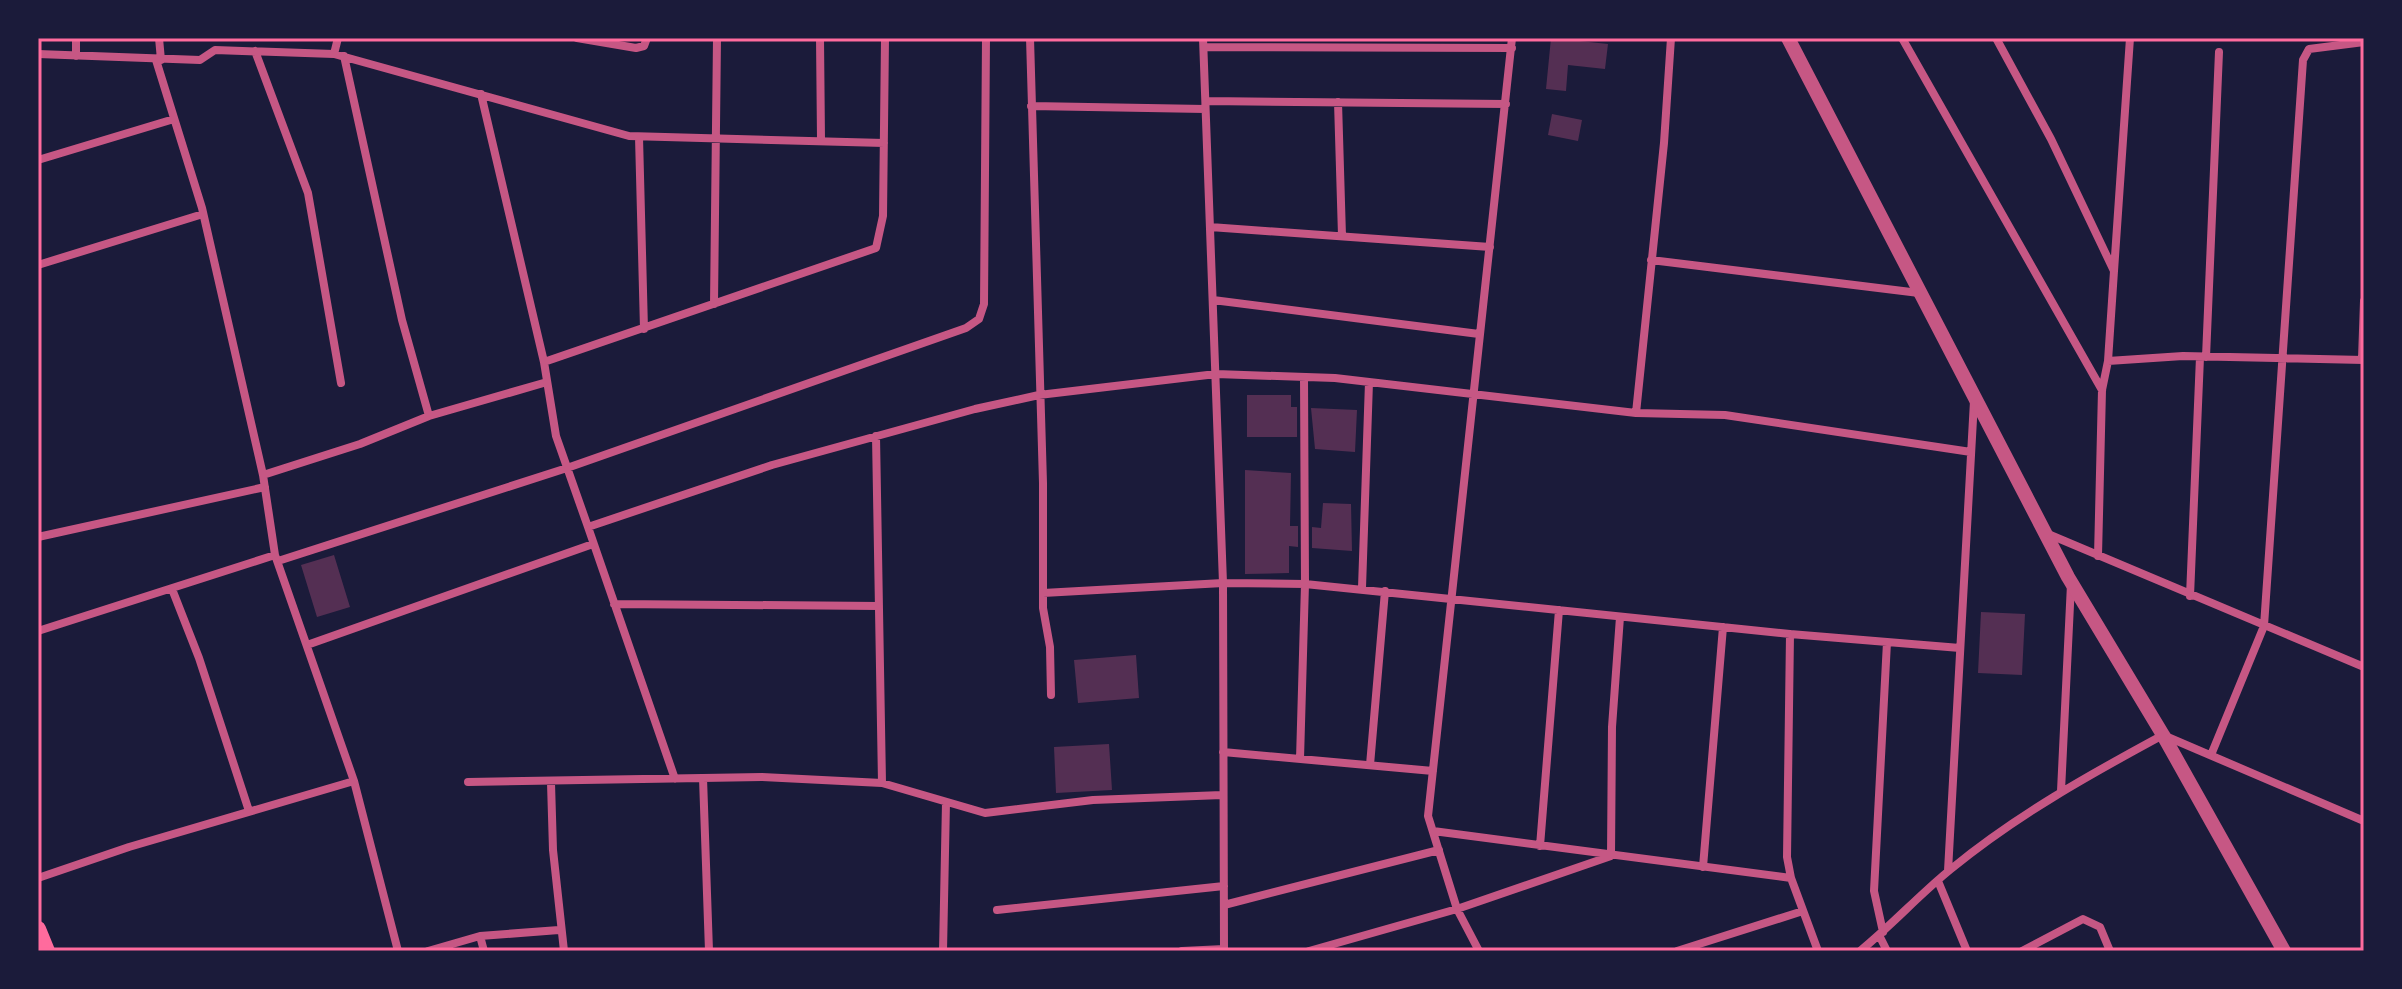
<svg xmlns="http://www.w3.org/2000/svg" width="2402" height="989" font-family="Montserrat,sans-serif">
	<rect width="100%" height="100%" fill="#1b1b3a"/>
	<!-- building -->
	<path fill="#542f53" d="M1551,38L1608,44L1605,69L1568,65L1566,91L1546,89Z
		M1552,114L1582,120L1578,141L1548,135Z
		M1247,395H1291V407H1297V437H1247Z
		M1311,408L1357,410L1355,452L1315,449Z
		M1245,470L1291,473L1290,526H1298V547L1289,546V573L1245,574Z
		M1323,503L1351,504L1352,551L1312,548V527L1321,528Z
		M334,555L350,607L317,617L301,565Z
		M1981,612L2025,614L2022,675L1978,673Z
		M1136,655L1139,698L1078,703L1074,660Z
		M1109,744L1112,790L1056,793L1054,747Z"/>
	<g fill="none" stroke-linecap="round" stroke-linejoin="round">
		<!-- minor -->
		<path stroke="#c65784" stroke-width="8" d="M76,38V56
			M159,38L161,60
			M577,38L636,48L644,46L647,38
			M820,38L821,140
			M1030,38L1043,483V608L1050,647L1051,695
			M1203,38L1223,583L1224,951
			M1902,38L2102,390
			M1996,38L2051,139L2114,271L2108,361
			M1204,47L1512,48
			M255,51L308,193L341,383
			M38,54L200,60L215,50L334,54L629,136L884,143
			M334,54L338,38
			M156,60L202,208L263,475L275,555L354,781L398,951
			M481,94L544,362L556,436L588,527L772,465L975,409L1039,395L1216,374L1335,378L1636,413L1725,415L1971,452
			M1207,101L1506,104
			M1338,102L1342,236
			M1031,106L1205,109
			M639,137L644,329
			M38,160L174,119
			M1210,227L1490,247
			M1651,260L1919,293
			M38,265L203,214
			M2114,271L2130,38
			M1213,300L1479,334
			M714,304L717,38
			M2206,357L2219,52
			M2362,359L2364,301
			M544,362L876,248L883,216L885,38
			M1636,413L1664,143L1671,38
			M429,416L547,382
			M876,436L882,783
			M263,475L360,444L429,416L402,320L344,56
			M588,527L675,779
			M2048,534L2364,667
			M38,537L265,487
			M2098,556L2102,390L2108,361L2183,356L2364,360
			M278,561L567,468L966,328L979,319L984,304L986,38
			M1362,588L1369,382
			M172,589L199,658L249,811
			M1043,593L1223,583L1305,584L1790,634
			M2190,596L2200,357
			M614,604L879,606
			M38,631L275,555
			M307,645L593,544
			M1223,752L1433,771
			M2211,755L2264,626L2303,60L2309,49L2364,42
			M1300,759L1305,584L1304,377
			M1370,765L1385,591
			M703,778L709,951
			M468,782L762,777L882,783L985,813L1093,800L1222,795
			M551,783L553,850L564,951
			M2061,791L2071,584
			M1433,831L1791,878
			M1540,846L1559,610
			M1703,867L1723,627
			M1948,871L1974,401
			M38,878L129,847L354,781
			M1938,881L1967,951
			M1224,905L1439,850
			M997,910L1224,886
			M1883,932L1874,891L1887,642
			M1879,935L1887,951
			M480,936L484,951
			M428,951L480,936L559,930
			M943,951L946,802
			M1182,951L1224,949
			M1309,951L1457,909L1611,856L1612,727L1620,617
			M1479,951L1457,909L1428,816L1512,38
			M1677,951L1803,911
			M1818,951L1791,878L1787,857L1790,634L1960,648
			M1860,951C1892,925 1920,894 1951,869C2017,815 2089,775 2163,735L2364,821
			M2022,951L2083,919L2100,927L2110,951"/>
		<!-- tertiary -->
		<path stroke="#c65784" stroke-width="14" d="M1788,38L2068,577L2163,735L2284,951"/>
		<!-- secondary -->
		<path stroke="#ff6b9d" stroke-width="16" d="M38,929L47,951"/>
	</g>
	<!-- border -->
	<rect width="2402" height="989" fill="none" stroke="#1b1b3a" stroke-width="80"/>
	<rect x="40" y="40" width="2322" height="909" fill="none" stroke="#ff6b9d" stroke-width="3"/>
</svg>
